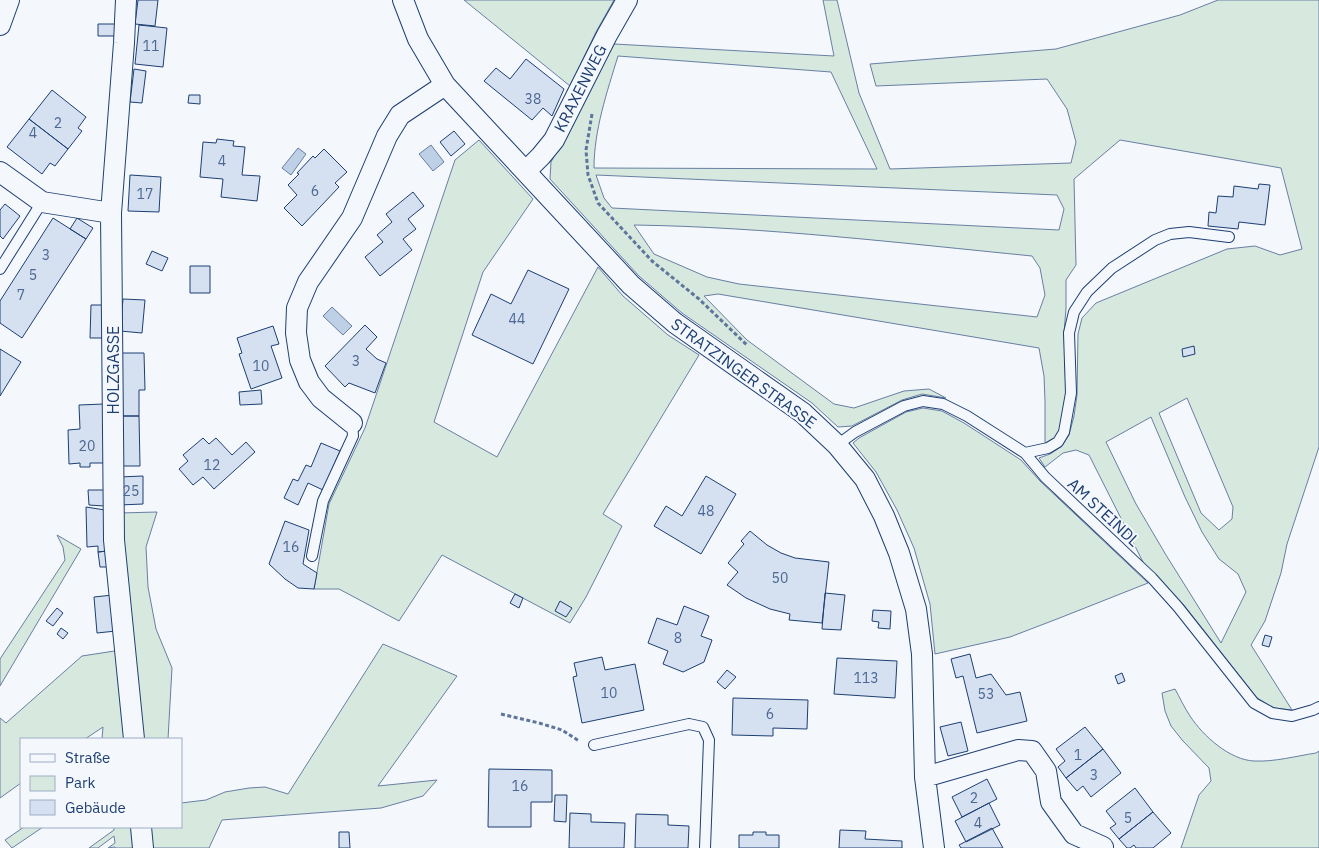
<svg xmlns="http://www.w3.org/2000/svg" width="1319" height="848" font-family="'IBM Plex Sans',sans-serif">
	<rect width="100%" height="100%" fill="#f4f7fb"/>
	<!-- green -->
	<path fill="#d7e8df" stroke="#687fa3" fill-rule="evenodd" d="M464,0H614L596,32L570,86Z
		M823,0H837L859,93L890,169L1071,163L1076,142L1067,109L1047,79L876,86L870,64L1056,49L1180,15L1218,0H1319V447L1287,544L1281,573L1265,621L1251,645L1292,710L1274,708L1257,698L1183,604L1144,564L1089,455L1076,450L1063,453L1045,467L1039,458L1050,454L1062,446L1069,435L1074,416L1077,395L1078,334L1082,318L1096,303L1227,249L1255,246L1280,255L1302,249L1281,168L1120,140L1074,179L1076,265L1066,280V308L1064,333L1066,394L1060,429L1055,439L1045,444V401L1044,376L1039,348L718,294L704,296L747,340L834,404L854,408L904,391L929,389L946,398L922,394L902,400L852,426L838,427L812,403L682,313L639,276L550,179L551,162L614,44L834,56ZM618,56L831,72L877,169L594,168C594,130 607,92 618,56ZM596,175L1057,195L1064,209L1059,230L612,208L604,198ZM634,225C767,227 900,243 1032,256L1040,268L1045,295L1037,317L739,284L707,277L654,254ZM1187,398L1233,507L1232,519L1219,530L1201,513L1159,413ZM1151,417L1185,497L1202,532L1219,559L1238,574L1246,592L1221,643L1166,555L1136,504L1106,442Z
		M479,140L533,199L483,272L434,422L497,457L598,267L623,296L668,335L699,355L603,514L622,526L586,597L570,623L442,555L399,621L339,589H314L329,504L365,428L455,160Z
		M923,408L942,411L964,423L1021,460L1040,481L1148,583L1057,619L1010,637L935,654L930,604L914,548L897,510L876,472L853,443L859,438L906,412Z
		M157,512L146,547L148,587L156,629L172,668L168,739H102L103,727L85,739H21V783L0,798V718L6,723L82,656L134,648L119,513Z
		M57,535L81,549L0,686V659L65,560L63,547Z
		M383,644L457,676L378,786L437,780L423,796L381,808L222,820L209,848H115V847L108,848L115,843L114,836L98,848H89L114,830V827H181V803L206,800L225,792L249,788L265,787L288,794Z
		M1175,689C1180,698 1184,707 1190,716C1203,736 1230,760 1254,761C1275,762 1296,756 1316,753L1319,751V848H1181L1199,795L1211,781L1209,768L1183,741L1171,726L1165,711L1162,693Z
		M24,827H43L12,848L5,840Z"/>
	<!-- water -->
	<path fill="#bed0e5" stroke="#687fa3" d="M431,145L444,162L433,171L419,154Z
		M298,148L306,154L291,175L282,168Z
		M332,307L352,326L343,335L323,316Z"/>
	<!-- building -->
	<path fill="#d5e0f0" stroke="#1d3f73" d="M138,0H158L155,26L135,24Z
		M98,24H115V36H98Z
		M139,25L167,28L163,67L135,64Z
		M526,59L564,89L552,116L543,108L532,120L484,81L496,68L510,79Z
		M134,69L146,71L142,103L130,102Z
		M52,90L86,117L78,128L82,131L68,149L29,119Z
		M189,95H200V104L188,103Z
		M29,119L68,149L55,166L50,163L42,174L7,147Z
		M454,131L465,144L451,156L440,142Z
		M217,139L234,141L233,146L245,147L242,175L260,176L257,201L221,197L223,179L200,177L203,142L216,143Z
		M324,149L347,172L335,183L339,187L302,226L284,208L297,195L288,185L299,174L297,173L313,156L315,158Z
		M130,175L161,177L159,212L128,211Z
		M1259,184L1270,185L1265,225L1239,222L1238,229L1208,226L1209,212L1216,213L1218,196L1233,197L1234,186L1258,189Z
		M413,192L424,206L408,219L416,229L403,239L412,250L380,276L365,257L383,242L377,235L392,222L386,214Z
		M5,204L20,216L3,239L0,236V210Z
		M53,218L86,239L22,338L0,323V301Z
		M77,218L93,228L86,239L70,229Z
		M152,251L168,258L162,271L146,264Z
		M190,266H210V293H190Z
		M528,270L569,289L533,364L472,335L491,294L511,304Z
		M123,299L145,300L142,333L120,331Z
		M91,305H106L105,338H90Z
		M365,325L377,337L366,349L377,359L386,363L375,393L349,383L345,387L325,366Z
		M273,326L279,344L271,346L282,378L251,389L239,354L242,353L237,338Z
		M1194,346L1195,354L1183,357L1182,349Z
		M0,349L21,362L0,396Z
		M121,353H144L145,390H139V416H121Z
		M261,390L262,404L240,405L239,392Z
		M104,404L106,463H90V467H80V463L69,464L68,430L80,429L79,405Z
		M121,416H139L140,466H121Z
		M203,438L209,444L216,438L232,455L246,442L255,452L214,489L203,477L193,485L179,469L188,461L183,455Z
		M321,443L340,451L323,490L308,483L298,505L284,498L293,479L298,481L306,465L311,467Z
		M143,476V504L119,505V477Z
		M706,476L736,494L701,554L654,526L666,506L682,516Z
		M88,490H104V506L89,505Z
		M86,507L105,510L107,551L98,552V546L87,547Z
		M285,521L309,530L303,564L317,573L314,589L298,588L285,579L269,564Z
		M750,531L767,545L781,553L795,558L829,562L822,623L789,620L790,614L770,609L746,598L727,585L738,572L728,563L744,544L741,541Z
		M107,551L108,567H100L98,552Z
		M825,593L845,595L841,630L822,629Z
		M515,594L523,598L519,608L510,603Z
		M113,595L116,631L97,633L94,597Z
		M560,601L572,608L566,617L555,611Z
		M684,606L709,616L701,636L712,640L704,662L683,672L663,664L668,651L648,643L657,618L677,625Z
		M57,608L63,613L53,626L46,621Z
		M873,610L891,611L890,629L878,628L879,622L872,621Z
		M61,628L68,633L63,639L57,634Z
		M1265,635L1272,637L1269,647L1262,645Z
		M970,654L976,678L991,674L1006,695L1020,692L1027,721L977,733L963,676L956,678L951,659Z
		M602,657L605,670L635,664L644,710L582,723L573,677L577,676L574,663Z
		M837,658L897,661L895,698L834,694Z
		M727,670L736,677L725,689L717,682Z
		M1122,673L1125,681L1118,684L1115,676Z
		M733,698L808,700L807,729L773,728V736L732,735Z
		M961,722L968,751L948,756L940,727Z
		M1085,727L1103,749L1066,778L1058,767L1065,761L1056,749Z
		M1103,749L1121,773L1091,797L1083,786L1077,791L1066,778Z
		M489,769L552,770V802H531V827H488Z
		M987,779L997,799L962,817L952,797Z
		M1135,788L1153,812L1119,839L1110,828L1116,824L1106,811Z
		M555,795H567L566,822L554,821Z
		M989,803L1000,825L966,842L955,821Z
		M1153,812L1171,833L1153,848H1136L1134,845L1130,848H1127L1119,839Z
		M570,813L591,814V822L625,823L624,848H569Z
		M636,814L668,815V825L689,826L688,848H635Z
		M992,828L1003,848H961L959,845Z
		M840,830L866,831L865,839L902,841V848H839Z
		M339,832H349L350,848H339Z
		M753,832H766V835H779V848H739V835H753Z"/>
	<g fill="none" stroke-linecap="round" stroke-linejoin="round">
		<defs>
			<path id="service" d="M0,269L42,202
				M837,445L855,432L904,406L923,401L943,404L967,416L1025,453L1045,477L1152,578L1178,607L1254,703L1272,713L1292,716L1313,710L1319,707
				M1025,453L1048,448L1058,442L1064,432L1071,393L1069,333L1074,312L1087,292L1112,268L1155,240L1170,234L1189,232L1229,237
				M312,556L323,501L353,436L352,423
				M594,745L689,724L703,727L709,740L705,848"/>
			<path id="minor" d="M126,0L124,43L111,213L114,540L134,739
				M403,0L418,39L445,85L631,285L675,323L803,413L837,445L865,479L884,516L899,553L916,609L922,654L925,777L934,848
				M0,25L9,0
				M526,171L541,156L554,140L607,35L627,0
				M0,172L42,202L111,213
				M352,423L321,398L309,382L300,360L296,333L297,308L308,282L352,218L387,136L400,115L445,85
				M925,777L1018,750L1032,751L1046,771L1051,802L1074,834L1103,847
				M141,827L143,848"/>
		</defs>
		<!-- service casing -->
		<use href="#service" stroke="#1d3f73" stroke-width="12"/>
		<!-- minor casing -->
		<use href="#minor" stroke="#1d3f73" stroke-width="22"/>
		<!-- path -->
		<path stroke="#5e769c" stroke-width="3" stroke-dasharray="4 2.5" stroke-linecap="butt" d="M592,114L586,150L588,175L598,203L652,261L699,299L748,346
			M501,714L539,723L562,730L579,741"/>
		<!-- service -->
		<use href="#service" stroke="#f4f7fb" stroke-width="10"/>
		<!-- minor -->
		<use href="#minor" stroke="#f4f7fb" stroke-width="20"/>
	</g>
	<g text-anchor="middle" stroke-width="4" stroke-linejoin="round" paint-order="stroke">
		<!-- number labels -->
		<g font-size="14" fill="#4b6792">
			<text x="151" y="51">11</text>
			<text x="533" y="104">38</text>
			<text x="58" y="128">2</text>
			<text x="33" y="138">4</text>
			<text x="222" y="166">4</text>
			<text x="315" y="196">6</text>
			<text x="145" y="199">17</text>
			<text x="46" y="260">3</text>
			<text x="33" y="280">5</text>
			<text x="21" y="300">7</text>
			<text x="517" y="324">44</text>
			<text x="356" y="366">3</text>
			<text x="261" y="371">10</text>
			<text x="87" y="451">20</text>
			<text x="212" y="470">12</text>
			<text x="131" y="496">25</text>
			<text x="706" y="516">48</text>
			<text x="291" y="552">16</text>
			<text x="780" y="583">50</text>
			<text x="678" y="643">8</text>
			<text x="866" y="683">113</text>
			<text x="609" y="698">10</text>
			<text x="986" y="699">53</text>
			<text x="770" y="719">6</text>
			<text x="1078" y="760">1</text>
			<text x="1094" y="780">3</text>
			<text x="520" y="791">16</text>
			<text x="974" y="803">2</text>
			<text x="1128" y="823">5</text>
			<text x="978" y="828">4</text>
		</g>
		<!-- street labels -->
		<g font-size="16" fill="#1d3f73" stroke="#f4f7fb">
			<text transform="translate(580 88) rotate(-63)" y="6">KRAXENWEG</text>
			<text transform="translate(113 370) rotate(-90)" y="6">HOLZGASSE</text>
			<text transform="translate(744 373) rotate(36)" y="6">STRATZINGER STRASSE</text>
			<text transform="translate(1104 512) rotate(43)" y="6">AM STEINDL</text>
		</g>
	</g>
	<!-- legend -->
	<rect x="20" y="738" width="162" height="90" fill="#f4f7fb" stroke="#9eadc5"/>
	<rect x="30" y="754" width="25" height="8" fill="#f4f7fb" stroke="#9eadc5"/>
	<text x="65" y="763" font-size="15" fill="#1d3f73">Straße</text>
	<rect x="30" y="776" width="25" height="15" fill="#d7e8df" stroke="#9eadc5"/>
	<text x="65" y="788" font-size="15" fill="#1d3f73">Park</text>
	<rect x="30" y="800" width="25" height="15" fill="#d5e0f0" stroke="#9eadc5"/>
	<text x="65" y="813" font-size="15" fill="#1d3f73">Gebäude</text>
</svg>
